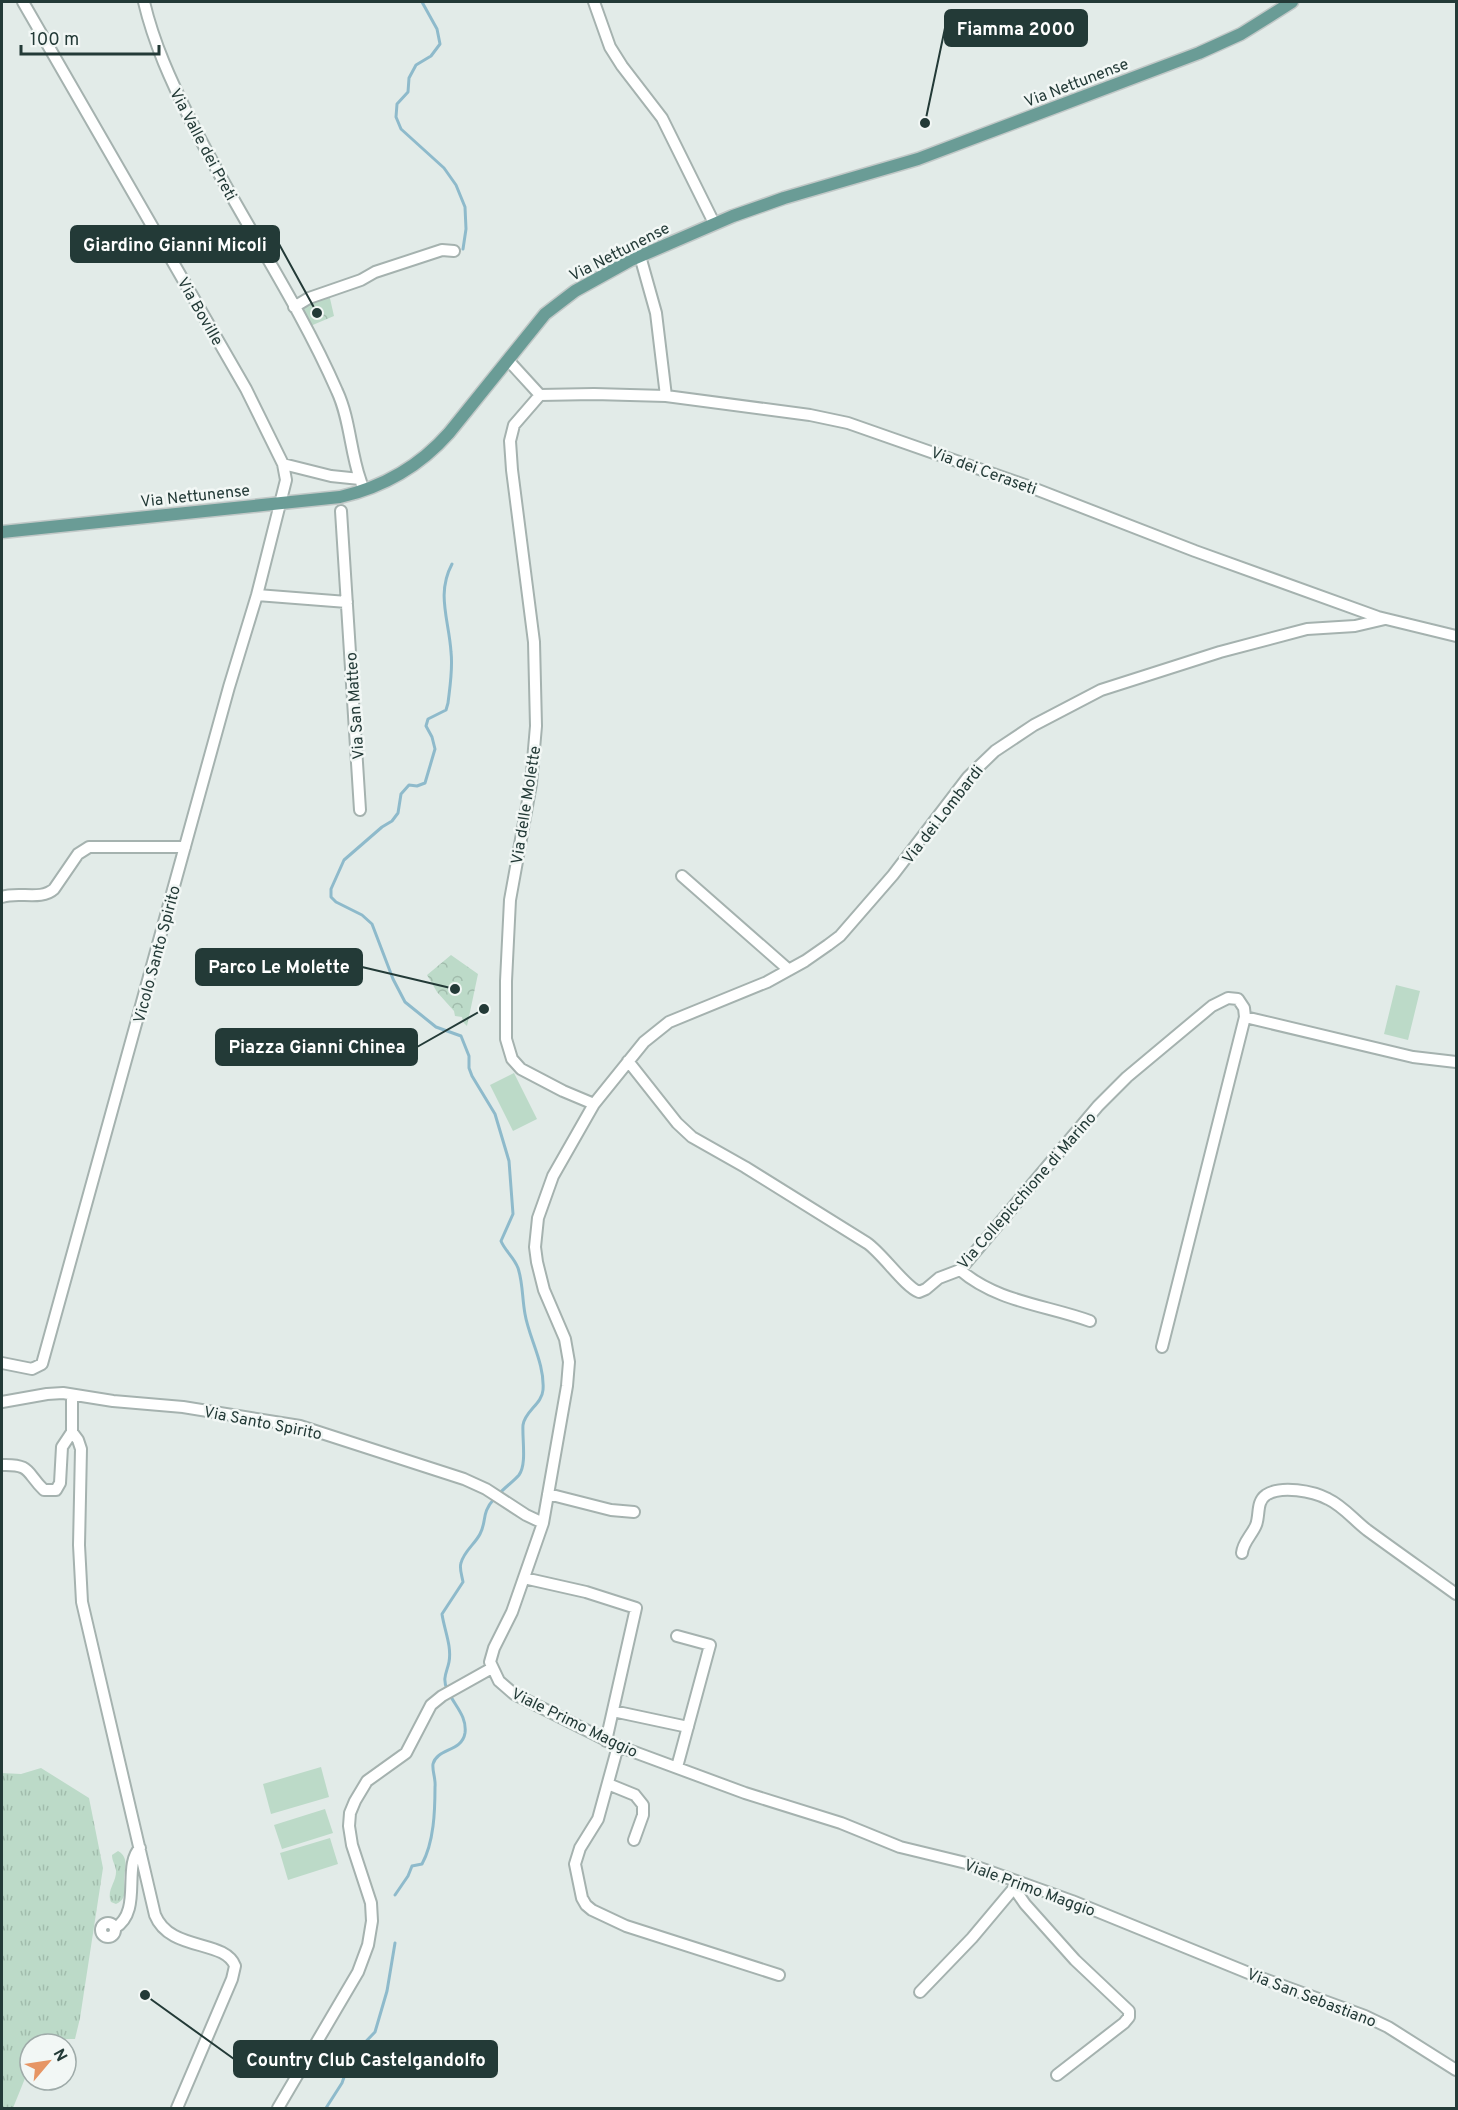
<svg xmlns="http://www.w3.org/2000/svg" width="1458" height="2110" font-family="Overpass,sans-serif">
	<defs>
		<pattern id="grass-tufts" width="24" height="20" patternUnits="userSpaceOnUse" patternTransform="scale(1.5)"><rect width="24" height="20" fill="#bcdac8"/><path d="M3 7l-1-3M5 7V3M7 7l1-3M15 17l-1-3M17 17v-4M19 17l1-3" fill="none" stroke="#a1bcac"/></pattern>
		<pattern id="park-crowns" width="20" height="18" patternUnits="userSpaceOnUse" patternTransform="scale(1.5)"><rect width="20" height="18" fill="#bcdac8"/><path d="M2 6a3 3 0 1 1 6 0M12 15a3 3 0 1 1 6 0" fill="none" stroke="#a1bcac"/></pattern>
	</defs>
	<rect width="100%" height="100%" fill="#e2ebe8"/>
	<!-- grass -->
	<path fill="url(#grass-tufts)" d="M41,1768L89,1798L103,1868L80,2018L75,2039H41L39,2044H30V2066L13,2108H2V1773L21,1774Z
		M118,1851C129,1857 125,1868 124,1878C124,1888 128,1899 116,1904L111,1902C106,1890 117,1882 116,1870C115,1864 112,1861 112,1855Z"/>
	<!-- park -->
	<path fill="url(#park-crowns)" d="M329,294L334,316L308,327L300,311L302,304Z
		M451,955L478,974L467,1026L463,1022L462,1017L455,1016L454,1011L437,992L427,975Z"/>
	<!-- garden -->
	<path fill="#bcdac8" d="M1396,985L1420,991L1408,1040L1384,1034Z
		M514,1073L537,1119L513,1131L490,1085Z
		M321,1767L329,1797L271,1814L263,1784Z
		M325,1809L333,1833L282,1849L274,1825Z
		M330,1838L338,1864L288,1880L280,1853Z"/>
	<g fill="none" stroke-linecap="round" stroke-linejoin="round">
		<!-- stream -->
		<path stroke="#8ebacb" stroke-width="3" d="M422,2L437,29L440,44L431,56L416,65L409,78L408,92L397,104L396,117L401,129L444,168L456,185L465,207L466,229L463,249
			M452,564C436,594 449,620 451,652C453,669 450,686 448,703L446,710L428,719L426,726L432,737L435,749L425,783L417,786L409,785L401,794L398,813L392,821L382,827L344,860L331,889V897L336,902L362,915L372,924L393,979L405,1002L436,1027L461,1036L469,1056V1068L472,1076L495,1114L509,1161L513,1214L501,1241C505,1251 514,1257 518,1268C523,1283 522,1298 525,1314C529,1338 545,1364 543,1390C542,1404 525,1411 523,1425C522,1439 527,1464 519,1475C513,1482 505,1487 499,1494
			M447,1689C442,1678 447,1672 449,1662C452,1646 444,1629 442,1614L463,1582C462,1576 459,1568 461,1563C464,1551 475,1544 480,1534C487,1521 481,1513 494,1499
			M395,1895L408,1876L412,1866L422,1864C434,1842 435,1811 435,1787C436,1779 432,1771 433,1764C437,1748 462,1752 465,1733C467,1717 456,1707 450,1695
			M326,2108L342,2083L351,2057L375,2032L387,1991L395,1943"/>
		<defs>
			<path id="minor" d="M144,2C154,44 171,81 190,119C236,212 296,297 337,391C350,419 350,450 360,479
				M594,2L610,47L622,66L662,118L714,223
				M640,256L656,313L666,396
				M294,307L309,298L361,280L375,272L442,250L454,251
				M508,360L540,395L594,394L666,396L810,415L848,423L1025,485L1195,551L1378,617L1456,636
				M540,395L514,425L510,441L512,470L534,642L536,726L531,784L510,900L506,981V1039L512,1059L521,1069L563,1091L594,1104
				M283,464L331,476L360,479L362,485
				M341,511L360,810
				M257,595L347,602
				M1385,619L1355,626L1307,629L1220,652L1101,690L1034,725L995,751L968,777L893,875L840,936L828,945L805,961L767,982L669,1022L644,1042L594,1104L553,1176L538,1218L535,1247L537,1262L544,1290L565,1339L569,1362L567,1386L543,1523L512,1612L494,1648L490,1662L499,1681L514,1694L618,1746L745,1793L841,1823L900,1847L966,1863L1072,1901L1256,1976L1365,2016L1388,2027L1456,2070
				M682,876L789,970
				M2,897C18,891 41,901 54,889L78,854L89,847H185
				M1245,1017L1413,1057L1456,1062
				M628,1061L677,1123L692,1137L745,1167L867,1243C883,1254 905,1287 919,1292L926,1289L939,1278L960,1270L1098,1106L1127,1077L1212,1006L1228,998L1238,999L1244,1008L1245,1017L1162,1347
				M960,1270C997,1302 1046,1305 1090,1321
				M2,1363L32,1369L42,1364L229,687L257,595L286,480L283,464L246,389L23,2
				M2,1402L47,1394L63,1393L113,1401L183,1407L300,1426L464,1479L486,1489L526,1515L543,1523
				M72,1432L78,1440L81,1449L79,1545L82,1602L155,1915C170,1952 225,1939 235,1966L232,1979L177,2108
				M2,1465C32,1464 26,1473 44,1490H56L60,1483L62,1447L72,1432V1395
				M548,1494L611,1510L634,1512
				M1242,1553C1243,1542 1252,1535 1256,1525C1260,1515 1256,1502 1266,1495C1281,1485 1313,1491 1328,1499C1343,1506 1354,1520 1367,1530C1397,1552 1427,1573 1456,1594
				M524,1578L586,1592L636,1608L606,1741
				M677,1636L710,1645L677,1767
				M613,1711L688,1727
				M618,1746L598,1819L580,1848L575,1864L582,1898L586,1905L592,1910L626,1926L779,1975
				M608,1784L635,1795L643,1805V1815L634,1840
				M1017,1882L1014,1888L1025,1904L1075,1960L1129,2011V2017L1124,2023L1057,2075
				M101 1930a7 7 0 1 1 14 0a7 7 0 1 1-14 0Z
				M115,1928C143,1911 122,1866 140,1848
				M920,1992L972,1938L1014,1888
				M278,2108L358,1972L368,1945L372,1921L371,1903L352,1845L349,1826L350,1813L355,1801L367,1781L406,1753L431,1705L442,1696L492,1668"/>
			<path id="major" d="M2,532L340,497C384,487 419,467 449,433L545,314L575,291L631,260L733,216L784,198L918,159L1199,53L1241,34L1292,2"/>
		</defs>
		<!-- minor casing -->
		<use href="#minor" stroke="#a5b2af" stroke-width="14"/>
		<!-- major casing -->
		<use href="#major" stroke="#c1c8c7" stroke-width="15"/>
		<!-- minor -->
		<use href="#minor" stroke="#fff" stroke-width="10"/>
		<!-- major -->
		<use href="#major" stroke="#6a9c96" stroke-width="12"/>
	</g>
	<g text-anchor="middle" stroke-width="5" stroke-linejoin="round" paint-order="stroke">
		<!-- street labels -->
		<g font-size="16" fill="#233a37" stroke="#f2f7f5">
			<text transform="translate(1076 82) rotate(-21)" y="6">Via Nettunense</text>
			<text transform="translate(204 144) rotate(62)" y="6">Via Valle dei Preti</text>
			<text transform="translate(619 251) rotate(-27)" y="6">Via Nettunense</text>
			<text transform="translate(201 311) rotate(60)" y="6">Via Boville</text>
			<text transform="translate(984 470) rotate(20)" y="6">Via dei Ceraseti</text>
			<text transform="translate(195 495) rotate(-6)" y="6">Via Nettunense</text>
			<text transform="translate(354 706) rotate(-94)" y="6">Via San Matteo</text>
			<text transform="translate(525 805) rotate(-81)" y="6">Via delle Molette</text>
			<text transform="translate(942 814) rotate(-52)" y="6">Via dei Lombardi</text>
			<text transform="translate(156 954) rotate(-75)" y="6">Vicolo Santo Spirito</text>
			<text transform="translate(1026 1190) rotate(-49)" y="6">Via Collepicchione di Marino</text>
			<text transform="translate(263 1422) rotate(11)" y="6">Via Santo Spirito</text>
			<text transform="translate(575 1722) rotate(26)" y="6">Viale Primo Maggio</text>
			<text transform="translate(1030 1887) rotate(20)" y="6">Viale Primo Maggio</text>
			<text transform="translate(1312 1997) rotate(21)" y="6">Via San Sebastiano</text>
		</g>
	</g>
	<!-- callouts -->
	<path fill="none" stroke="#233a37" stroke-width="2" d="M925 123L945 28M317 313L279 244M455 989L362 967M484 1009L417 1047M145 1995L234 2059"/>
	<g fill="#233a37" stroke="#f2f7f5" stroke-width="2">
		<circle cx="925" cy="123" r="6"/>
		<circle cx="317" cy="313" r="6"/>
		<circle cx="455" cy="989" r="6"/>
		<circle cx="484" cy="1009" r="6"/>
		<circle cx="145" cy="1995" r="6"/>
	</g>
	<g fill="#233a37" stroke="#233a37" stroke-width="2">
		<rect x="945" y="10" width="142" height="36" rx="6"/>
		<rect x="71" y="226" width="208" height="36" rx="6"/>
		<rect x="196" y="949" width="166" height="36" rx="6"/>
		<rect x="216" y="1029" width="201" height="36" rx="6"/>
		<rect x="234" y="2041" width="263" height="36" rx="6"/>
	</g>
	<g font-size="18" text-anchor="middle" font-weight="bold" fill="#fff">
		<text x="1016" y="35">Fiamma 2000</text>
		<text x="175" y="251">Giardino Gianni Micoli</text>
		<text x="279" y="973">Parco Le Molette</text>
		<text x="317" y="1053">Piazza Gianni Chinea</text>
		<text x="366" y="2066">Country Club Castelgandolfo</text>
	</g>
	<!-- border -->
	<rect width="1458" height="2110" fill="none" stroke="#233a37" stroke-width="6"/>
	<!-- north arrow -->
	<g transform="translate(48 2062) rotate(61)"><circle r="28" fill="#f2f7f5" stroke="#9faba9" stroke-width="1.5"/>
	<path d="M0-4.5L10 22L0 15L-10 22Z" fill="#e69564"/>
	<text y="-9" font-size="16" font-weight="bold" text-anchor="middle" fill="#233a37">N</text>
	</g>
	<!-- scale -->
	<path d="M21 45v9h138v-9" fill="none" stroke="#233a37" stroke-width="3"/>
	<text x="30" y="45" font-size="18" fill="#233a37" stroke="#f2f7f5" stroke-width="4.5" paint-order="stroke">100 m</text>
</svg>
